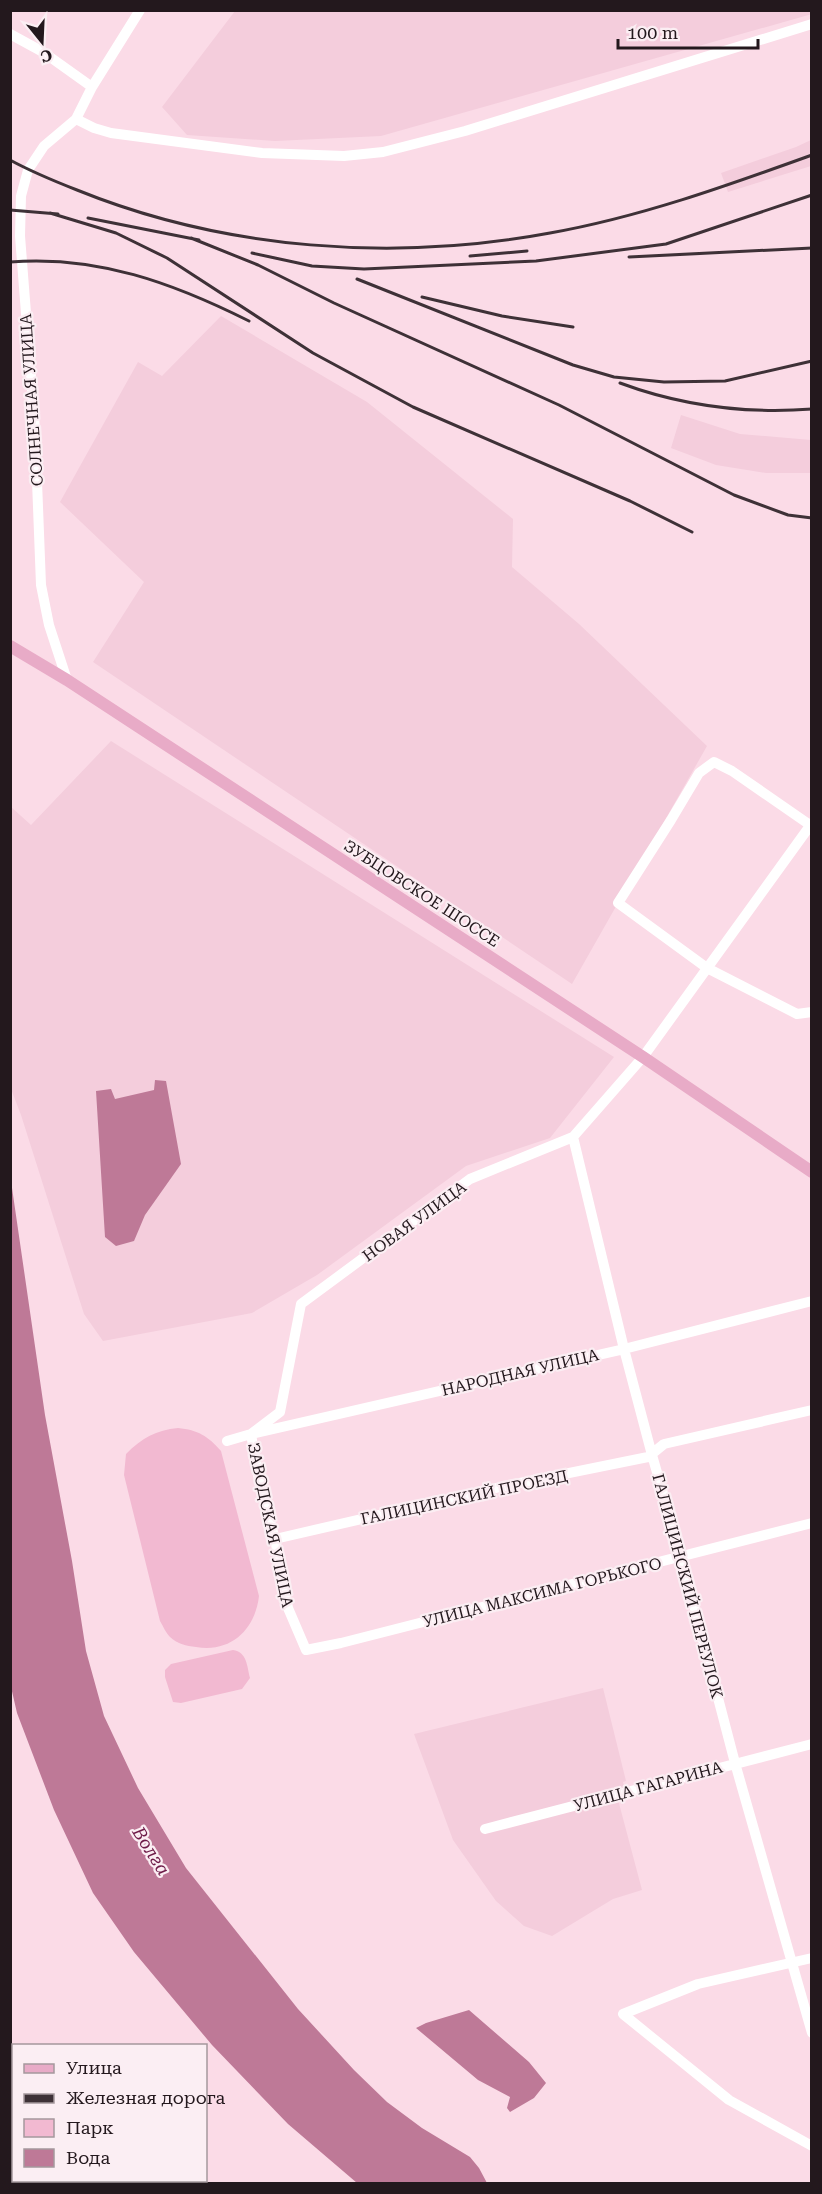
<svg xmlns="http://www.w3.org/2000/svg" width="822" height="2194" font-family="'Roboto Serif',serif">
	<rect width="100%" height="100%" fill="#fbdbe7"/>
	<!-- built -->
	<path fill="#f4cddc" d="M235,11L811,10L812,14L381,136L275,141L187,135L162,107Z
		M811,140V166L728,192L721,173L796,147Z
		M221,316L367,402L513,519L512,567L579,624L707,746L572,984L93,662L144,582L60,502L138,362L162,376Z
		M681,415L740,434L811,440V473H766L716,465L671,448Z
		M111,741L614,1057L550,1138L466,1166L317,1275L252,1313L103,1341L84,1314L21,1115L11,1089L10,806L31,825Z
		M603,1688L626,1781L623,1782L625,1789L616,1792L642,1890L613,1899L552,1936L524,1926L496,1901L453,1840L414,1734Z"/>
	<!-- green -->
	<path fill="#f2b9d1" d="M178,1428C198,1430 208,1436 221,1451L259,1596C255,1630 231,1653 196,1647C186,1646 178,1644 170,1637C166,1633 163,1626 160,1621L124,1475L126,1454C142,1438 156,1430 178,1428Z
		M233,1650C247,1652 247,1666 250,1678L242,1689L181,1703L173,1702L165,1677V1670L171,1664Z"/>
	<!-- water -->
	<path fill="#be7997" d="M155,1080L166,1081L181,1164L145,1215L134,1241L116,1246L105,1237L96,1091L111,1089L115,1099L154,1090Z
		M11,1181L45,1415L72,1561L86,1651L104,1716L138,1788L186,1868L298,2009L354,2070L387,2102L422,2128L470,2157L479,2168L487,2183H357L288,2124L212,2045L134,1952L93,1893L54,1810L17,1713L11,1687Z
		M469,2010L529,2062L546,2083L534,2098L510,2112L507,2108L510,2097L478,2080L416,2028L426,2023Z"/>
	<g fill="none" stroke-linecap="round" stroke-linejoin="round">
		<!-- minor -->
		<path stroke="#fff" stroke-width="10" d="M10,34L43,52L92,87
			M76,119L94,128L111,133L262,153L344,156L383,152L465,131L812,24
			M67,680L49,625L41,585L35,429L20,236L21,196L28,170L44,146L76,119L92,87L140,10
			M812,823L643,1057L573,1137L470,1179L301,1304L280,1412L251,1434L260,1486L275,1539L288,1608L306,1650L341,1643L812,1523
			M810,825L732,771L714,762L699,773L671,820L618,903L707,968L797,1014L812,1012
			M573,1137L624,1349L652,1455L681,1556L735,1763L812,2033
			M227,1441L251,1434L624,1349L812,1301
			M275,1539L505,1486L648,1457L664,1444L812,1410
			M485,1829L812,1744
			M812,1958L698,1984L623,2014L729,2100L812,2146"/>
		<!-- major -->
		<path stroke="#e8abc7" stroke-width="12" d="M10,646L67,680L643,1057L812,1172"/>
		<!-- rail -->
		<path stroke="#3e3137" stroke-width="3" d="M10,160C32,172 54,181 77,190C225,250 394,262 550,233C640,217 726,186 812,155
			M10,210L58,214
			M50,213L116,233L167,258L313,353L413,407L630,501L692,532
			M88,218L199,240
			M191,238L258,265L334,303L559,405L734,495L788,515L812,518
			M252,253L312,266L364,269L536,261L666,244L812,195
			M470,256L527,251
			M629,257L812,248
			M10,262C97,255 173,283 249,321
			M357,279L573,365L614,377L664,382L725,381L812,361
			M422,297L502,316L573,327
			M620,383C682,406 747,414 812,409"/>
	</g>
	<g text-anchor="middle" stroke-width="4.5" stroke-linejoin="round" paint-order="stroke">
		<!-- street labels -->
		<g font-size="16" fill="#23181d" stroke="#fbeef3">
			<text transform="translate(31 400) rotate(-94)" y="6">СОЛНЕЧНАЯ УЛИЦА</text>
			<text transform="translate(422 893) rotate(33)" y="6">ЗУБЦОВСКОЕ ШОССЕ</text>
			<text transform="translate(414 1221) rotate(-36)" y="6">НОВАЯ УЛИЦА</text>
			<text transform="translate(520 1372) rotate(-13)" y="6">НАРОДНАЯ УЛИЦА</text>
			<text transform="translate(464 1497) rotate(-12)" y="6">ГАЛИЦИНСКИЙ ПРОЕЗД</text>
			<text transform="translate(271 1525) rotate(78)" y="6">ЗАВОДСКАЯ УЛИЦА</text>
			<text transform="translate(688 1586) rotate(75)" y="6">ГАЛИЦИНСКИЙ ПЕРЕУЛОК</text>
			<text transform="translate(542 1592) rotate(-14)" y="6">УЛИЦА МАКСИМА ГОРЬКОГО</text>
			<text transform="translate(648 1786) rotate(-15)" y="6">УЛИЦА ГАГАРИНА</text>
		</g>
		<!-- water labels -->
		<g font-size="18" font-style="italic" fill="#6e1b48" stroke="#fbeef3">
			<text transform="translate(151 1851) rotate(58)" y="6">Волга</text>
		</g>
	</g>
	<!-- border -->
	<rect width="822" height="2194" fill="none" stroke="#23181d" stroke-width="24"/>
	<!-- legend -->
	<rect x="12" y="2044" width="195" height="138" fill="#fbeef3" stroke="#a5989d" stroke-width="1.5"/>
	<rect x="24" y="2064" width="30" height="9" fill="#e8abc7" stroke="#a5989d" stroke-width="1.5"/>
	<text x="66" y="2074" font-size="18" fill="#23181d">Улица</text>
	<rect x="24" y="2094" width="30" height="9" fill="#3e3137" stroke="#a5989d" stroke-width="1.5"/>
	<text x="66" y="2104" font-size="18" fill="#23181d">Железная дорога</text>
	<rect x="24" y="2119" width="30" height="18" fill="#f2b9d1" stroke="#a5989d" stroke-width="1.5"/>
	<text x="66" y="2134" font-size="18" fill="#23181d">Парк</text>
	<rect x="24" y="2149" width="30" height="18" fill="#be7997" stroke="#a5989d" stroke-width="1.5"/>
	<text x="66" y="2164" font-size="18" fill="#23181d">Вода</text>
	<!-- north arrow -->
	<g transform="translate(42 42) rotate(162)" stroke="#fbeef3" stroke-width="4.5" paint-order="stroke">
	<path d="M0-4.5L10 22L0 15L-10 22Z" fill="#23181d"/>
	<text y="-9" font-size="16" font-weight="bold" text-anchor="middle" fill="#23181d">С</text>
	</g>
	<!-- scale -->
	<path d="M618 39v9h140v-9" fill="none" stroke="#23181d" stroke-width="3"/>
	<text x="627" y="39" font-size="18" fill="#23181d" stroke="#fbeef3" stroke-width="4.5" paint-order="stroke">100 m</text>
</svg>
